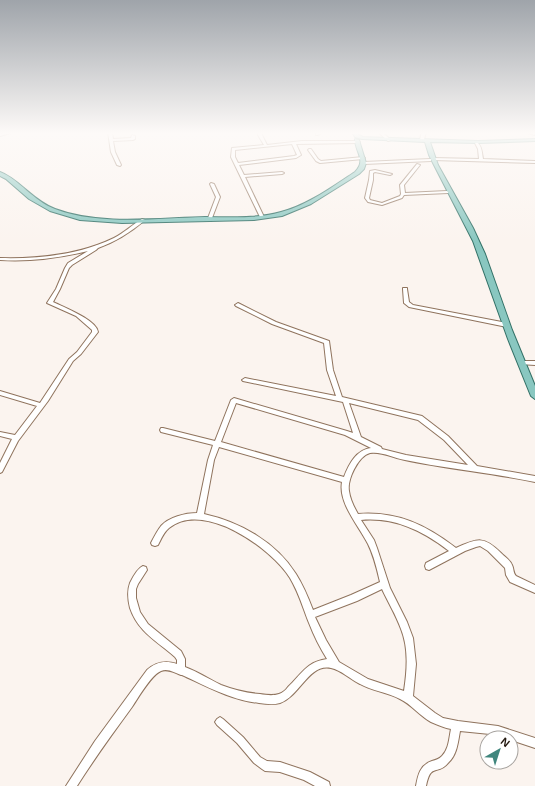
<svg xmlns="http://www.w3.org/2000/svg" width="535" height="786" font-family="Arial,sans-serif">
	<rect width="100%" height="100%" fill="#fbf4ef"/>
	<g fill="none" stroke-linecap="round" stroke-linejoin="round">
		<defs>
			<path id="minor" d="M8,132H14L0,136V134Z
				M108,132H112L113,139L131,138L132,135L135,136V139L133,140L113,141L115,152L121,165L120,166L117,165L111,152Z
				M258,132H262V135L267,145L302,141H358L360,142L358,143L296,144L301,155L296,158L239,165L244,175L282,172L284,173L282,174L245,177L264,217L262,218L260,217L231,157L232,148L264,145L258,135ZM292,144L297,155L294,156L238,163L235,157V150Z
				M318,132H323L318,135H316V133Z
				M378,132H382L391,140L388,141Z
				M423,132H427L425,135L424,140L422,141L420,140L421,135Z
				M527,132L535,133V135L528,133Z
				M477,142C482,146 482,153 483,159L535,161V163L433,160L431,159L433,158L479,159L478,149L475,143Z
				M309,149H311L318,159L321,161L363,157L365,158L363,159L320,163L316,161L308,150Z
				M430,159H431V161L364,164L362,163L364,162Z
				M417,164L420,165L404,185L405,193L447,191L449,192L448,193L404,195L402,198L382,205L368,202L365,198L369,180L370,171L375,170L392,174L390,175L375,172L373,173V180L369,198L370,200L382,203L400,196L401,194L400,185Z
				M211,183L214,184L220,197L212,218L210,219L208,218L216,197L210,184Z
				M142,219L145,220C131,232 115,242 98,248L96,250L72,265L69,268L60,289L53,302C63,307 97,320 98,332L81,354L73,361L48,401L18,441L2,472L0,473V463L12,439L0,436V432L15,435L37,406L0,395V391L40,403L69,359L77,352L92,332V330L76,316L47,303L56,289L65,268L68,263L88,251C59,258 30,262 0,260V258C38,259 79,255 114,238C124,233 132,225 142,219Z
				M403,288H407V289L409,302L413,305L507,323L510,325L507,327L409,307L404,303L403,289Z
				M238,303L276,322L329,341L333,370L342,397L422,416L448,436L477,466L535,476V482C492,473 448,469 405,460C394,458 381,451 370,453C358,456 347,480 349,491C350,499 354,507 358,514C397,511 426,525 456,548C478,538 484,536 501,553C505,557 510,560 512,565C514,569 513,573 516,576L535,585V593L510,582L506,575L505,568L488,551L480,546L476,547L465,551L429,570L426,569L425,566L426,563L449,551C423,531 395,517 361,520L374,540L377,548L390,588L407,622L413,638L416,664L413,696L435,713L443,718L458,721L498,726L535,738V748L511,740V738H506L490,734L460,731C458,742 457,755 448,763C437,776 431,762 426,786H416C418,775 420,765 432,761C436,760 439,759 442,756C449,749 449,738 451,729C445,728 438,725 431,722C420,716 411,704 400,699C387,692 372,691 360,684C350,679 341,670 331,668C309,663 299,697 280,703C273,705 266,704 259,703C231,700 208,687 182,675H181C175,673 168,668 161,671C151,675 138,698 132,707C113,733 94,759 77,786H66L95,741L147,670C156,662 165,660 177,664V660L175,657C157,641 138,632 130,608C128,600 127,591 130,583C133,577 137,569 143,566L146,567L147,570L138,584L136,589V598L140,612L148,624L181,651L185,659V667C198,672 209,679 221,685C234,690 247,693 260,694C266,695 273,696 279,694C282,693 286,690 288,687C302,674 306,662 327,659C320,648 314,636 309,623C303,608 299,593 290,578C271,548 204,500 169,528C164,532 161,539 158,545L155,546L152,545L151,543C154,537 157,531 161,526C169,517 185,513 197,513L208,460L213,445L161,432L160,430L161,428H163L215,441L231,400L234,398L347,431L353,433L343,402L243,381L242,380L245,378L336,396L327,370L324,343L272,324L236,306L235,305ZM236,403L345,435L371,448C356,450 349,464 344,477L221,442ZM349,403L418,420L444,440L468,465L406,455L382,449L381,447L361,437ZM219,447L342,482C338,503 359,526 368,544C374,556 377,569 380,582L351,595L313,610C308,597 303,585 296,574C276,542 240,522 204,514L214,460ZM382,589C388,602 396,615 401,629C409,649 407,671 404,691L368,679L339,662L326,640L315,617L357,601Z
				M521,361H535V365L519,364L518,363Z
				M220,717L223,719L243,737L260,757L267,761L280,762L310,772L329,782L330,786H315L304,780L280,772L265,771L262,769L254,763L237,743L217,725L215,722L217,719Z"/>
			<path id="major" d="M352,132H356L359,135L363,137L478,141L535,139V141L478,143L430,142L438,165L473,228L485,254L512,330L535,386V399L531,396L508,339L473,241L434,165L429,155L425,142L362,139L355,137Z
				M355,139L359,140L366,163L364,169L359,174L311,204L282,216L254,220L122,223L80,220L50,211L29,199L6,179L0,176V172C19,179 33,201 55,209C100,226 158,218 205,217C230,217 257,219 281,212C308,205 332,187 355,172C367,160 355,152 355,139Z"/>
		</defs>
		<!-- minor casing -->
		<use href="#minor" stroke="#8f735d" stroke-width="2"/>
		<!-- major casing -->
		<use href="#major" stroke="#337167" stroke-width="2"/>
		<!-- minor -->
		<use href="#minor" fill="#fff" fill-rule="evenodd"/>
		<!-- major -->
		<use href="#major" fill="#89c7c0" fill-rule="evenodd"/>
	</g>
	<!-- sky -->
	<linearGradient id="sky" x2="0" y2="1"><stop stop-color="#9fa4aa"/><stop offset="0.55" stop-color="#fdfaf8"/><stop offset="1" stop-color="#fdfaf8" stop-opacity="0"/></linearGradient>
	<rect width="535" height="242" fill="url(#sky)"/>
	<!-- north arrow -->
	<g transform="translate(499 750) rotate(39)"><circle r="19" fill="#ffffff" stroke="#a7a39f"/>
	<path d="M0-3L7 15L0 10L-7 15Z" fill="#40867d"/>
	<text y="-6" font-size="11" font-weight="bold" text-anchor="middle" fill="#23180f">N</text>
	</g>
</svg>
